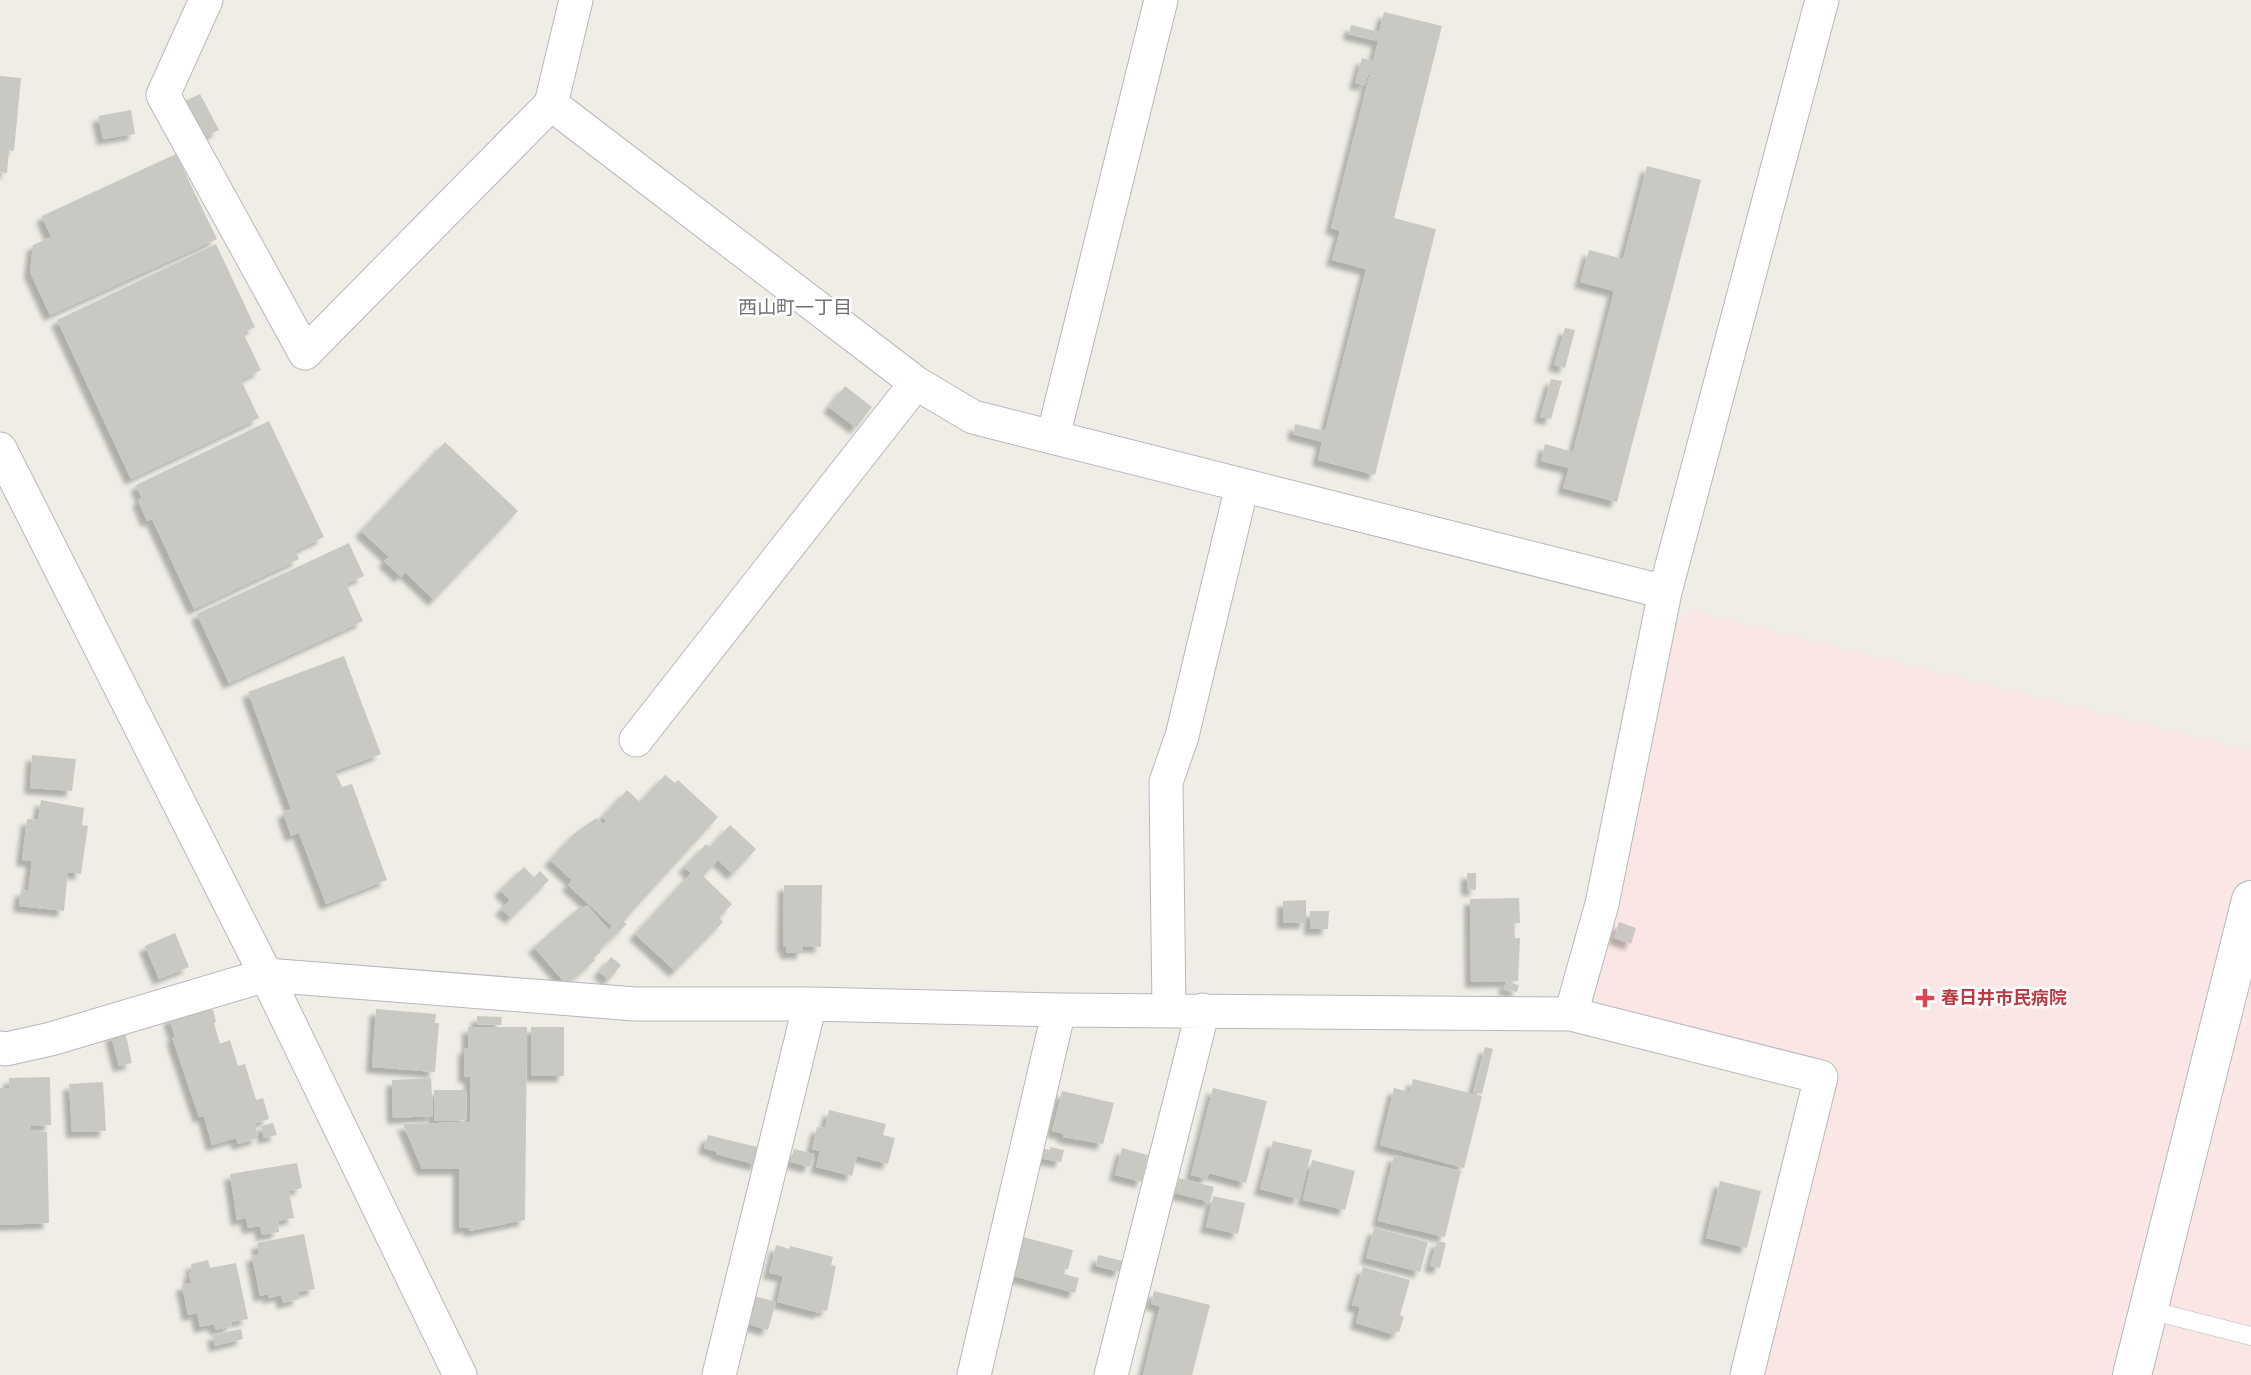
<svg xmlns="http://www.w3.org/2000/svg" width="2251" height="1375" font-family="'Open Sans','Noto Sans JP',sans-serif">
	<defs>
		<filter id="shadow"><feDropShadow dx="-6" dy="6" stdDeviation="2" flood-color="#0004"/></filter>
	</defs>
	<rect width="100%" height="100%" fill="#efede6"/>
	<!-- medical -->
	<path fill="#fae6e4" d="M1691,610L2251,750V1375H1761L1837,1063L1604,1006L1593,990L1675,626Z"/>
	<!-- building -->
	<path fill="#cac8c2" filter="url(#shadow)" d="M1384,12L1442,26L1394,218L1436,229L1375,475L1318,460L1322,442L1293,434L1295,424L1325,431L1366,269L1332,260L1340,231L1331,228L1378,41L1349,34L1351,25L1379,32Z
		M1362,58L1372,61L1365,85L1355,83Z
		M0,76L21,78L14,151L9,150L7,173L0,172Z
		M200,94L219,130L205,137L185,101Z
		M131,110L135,134L103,139L98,116Z
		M176,154L217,239L50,315L30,272L33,245L51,237L42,216Z
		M1647,166L1701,180L1617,502L1563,488L1569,468L1541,461L1545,444L1573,452L1614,291L1580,282L1589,250L1623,259Z
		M216,244L255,327L243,333L261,370L241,380L259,418L131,479L57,320Z
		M1565,328L1575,330L1565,368L1554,365Z
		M1551,379L1562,381L1551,419L1540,417Z
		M845,386L872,407L856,428L829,407Z
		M269,421L324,537L295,551L299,559L194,609L152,519L147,521L138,500L142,498L136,485Z
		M445,442L518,511L434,600L405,572L401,577L384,561L389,557L361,531Z
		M349,543L364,576L346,584L363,621L229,683L197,614Z
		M344,656L381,754L335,771L342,787L352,784L387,880L326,904L299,833L291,836L283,812L291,809L248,692Z
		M32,755L76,759L72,791L30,788Z
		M665,775L675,783L678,780L718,817L628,916L624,922L627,924L599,950L601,952L593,958L595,960L571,981L569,980L565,983L534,947L581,906L582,909L587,905L609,930L612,926L568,885L572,880L550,860L574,834L596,818L603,824L606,821L602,817L627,790L640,802Z
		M41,800L84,808L82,825L88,826L81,874L68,872L64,911L19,906L21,890L28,891L32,861L22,860L27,819L38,820Z
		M730,825L756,849L733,874L718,860L703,876L732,904L719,918L723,922L675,971L635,934L691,873L684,867L706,844L710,847Z
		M524,867L534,877L540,871L549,880L511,918L501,909L510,900L500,890Z
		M1467,873H1476V890L1467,889Z
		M784,885H822L821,947L803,946V953H786V947H783Z
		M1519,898L1520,923H1514L1515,938H1520L1518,981L1471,982L1470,899Z
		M1306,900V923H1283V901Z
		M1310,911H1329L1328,929H1310Z
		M1619,922L1636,928L1631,944L1614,938Z
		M175,933L189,967L159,979L145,946Z
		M611,957L621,965L609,980L599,972Z
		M1506,982L1519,985L1517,992L1504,989Z
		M210,1006L211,1010H213L216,1022L214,1023L220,1044L230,1040L238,1066L245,1064L256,1100L263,1098L269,1119L255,1123L258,1138L238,1144L236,1138L212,1145L204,1116L199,1117L172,1037H175L169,1018Z
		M376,1009L436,1014L435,1023H439L435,1072L372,1067Z
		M477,1016L502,1017L501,1025L477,1024Z
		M468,1027H527L525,1220L470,1231L469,1227L459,1228V1169H422L403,1124L470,1122V1077H464V1048H468Z
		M531,1027H564V1076H531Z
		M125,1031L132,1063L119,1066L111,1035Z
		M1485,1047L1493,1049L1482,1094L1473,1092Z
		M50,1077L51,1125L31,1126V1132H47L49,1223L0,1225V1088H9V1078Z
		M431,1078L433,1116L393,1118L392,1080Z
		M1413,1079L1482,1096L1464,1168L1380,1145L1394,1088L1410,1092Z
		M103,1082L106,1131L72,1132L69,1084Z
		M1213,1088L1267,1101L1246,1183L1209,1173L1207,1179L1191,1175Z
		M434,1090H466L467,1120L434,1121Z
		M1062,1091L1114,1103L1103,1144L1063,1137L1064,1134L1052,1131Z
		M829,1110L886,1124L883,1135L895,1138L888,1164L857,1156L852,1176L816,1167L820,1151L812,1149L817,1127L825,1128Z
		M273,1123L277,1135L264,1138L261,1126Z
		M708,1135L761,1148L757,1165L716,1154L717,1152L704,1148Z
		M1273,1141L1312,1150L1299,1199L1260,1189Z
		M1050,1147L1064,1150L1061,1162L1039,1158L1042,1148L1050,1150Z
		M1122,1148L1148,1155L1142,1182L1115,1175Z
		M794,1149L814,1154L810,1167L790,1162Z
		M1394,1155L1461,1171L1445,1237L1378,1221Z
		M1312,1160L1355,1171L1345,1210L1303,1200Z
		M297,1163L302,1188L289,1191L294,1218L278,1221L279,1232L262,1235L260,1226L248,1228L246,1218L237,1220L230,1174Z
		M1179,1178L1214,1187L1210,1202L1175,1193Z
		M1720,1181L1761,1191L1747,1248L1706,1238Z
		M1213,1196L1245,1203L1238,1234L1206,1227Z
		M1374,1228L1428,1242L1420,1272L1366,1258Z
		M304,1234L315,1289L298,1292L299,1299L283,1303L281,1295L269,1298L268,1294L260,1296L252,1256L259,1254L257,1243Z
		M1023,1237L1073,1250L1068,1269H1065L1064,1274L1079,1278L1075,1293L1013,1276Z
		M1437,1241L1446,1243L1440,1268L1430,1266Z
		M776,1245L790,1249V1246L833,1257L831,1265L836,1266L827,1311L821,1310L820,1313L777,1302L783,1276L769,1273Z
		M1098,1255L1123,1261L1120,1272L1096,1266Z
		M208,1260L210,1268L236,1263L248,1319L231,1322L232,1326L216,1330L214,1324L200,1327L197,1313L188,1315L182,1285L191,1283L189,1273L192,1272L191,1264Z
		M1363,1267L1410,1280L1400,1315L1404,1317L1399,1332L1396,1331L1395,1335L1356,1323L1360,1307L1352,1305Z
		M1154,1291L1210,1305L1192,1375H1143L1160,1306L1151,1304Z
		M751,1295L776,1302L768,1330L744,1323Z
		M241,1329L243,1339L215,1346L213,1335Z"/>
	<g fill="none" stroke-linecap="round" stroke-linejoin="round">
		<defs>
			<path id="lane" d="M2149,1310L2251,1336"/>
			<path id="street" d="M206,0L163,95L305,353L551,104L576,0
				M551,104L916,383L973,417L1665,592
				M1053,437L1161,0
				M0,449L266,975L460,1375
				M636,740L916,383
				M1169,1010L1166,782L1182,736L1242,486
				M1571,1014L1602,904L1665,592L1822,0
				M0,1048L6,1049L51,1039L266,975L635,1004H810L1059,1010L1571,1014L1821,1077L1747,1375
				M719,1375L810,1004
				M974,1375L1059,1010
				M1111,1375L1203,1010"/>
			<path id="secondary" d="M2132,1375L2251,900"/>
		</defs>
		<!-- lane casing -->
		<use href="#lane" stroke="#b6b8bb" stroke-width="19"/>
		<!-- street casing -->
		<use href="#street" stroke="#b6b8bb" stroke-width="35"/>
		<!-- secondary casing -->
		<use href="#secondary" stroke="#b4b8bc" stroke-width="40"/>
		<!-- lane -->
		<use href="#lane" stroke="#fff" stroke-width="18"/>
		<!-- street -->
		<use href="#street" stroke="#fff" stroke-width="33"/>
		<!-- secondary -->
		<use href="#secondary" stroke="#fff" stroke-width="38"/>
	</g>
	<!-- markers -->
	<path fill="#e0444e" stroke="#fff" stroke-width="2.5" d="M1921.5 987.5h7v7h7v7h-7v7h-7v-7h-7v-7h7z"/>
	<g text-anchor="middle" stroke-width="5" stroke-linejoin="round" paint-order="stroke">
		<!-- health labels -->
		<g font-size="18" font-weight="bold" fill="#be3a42" stroke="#fff" text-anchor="start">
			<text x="1941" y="1004">春日井市民病院</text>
		</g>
		<!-- neighbourhood labels -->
		<g font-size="19" fill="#6f7277" stroke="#fff">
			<text x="795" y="314">西山町一丁目</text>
		</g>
	</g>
</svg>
